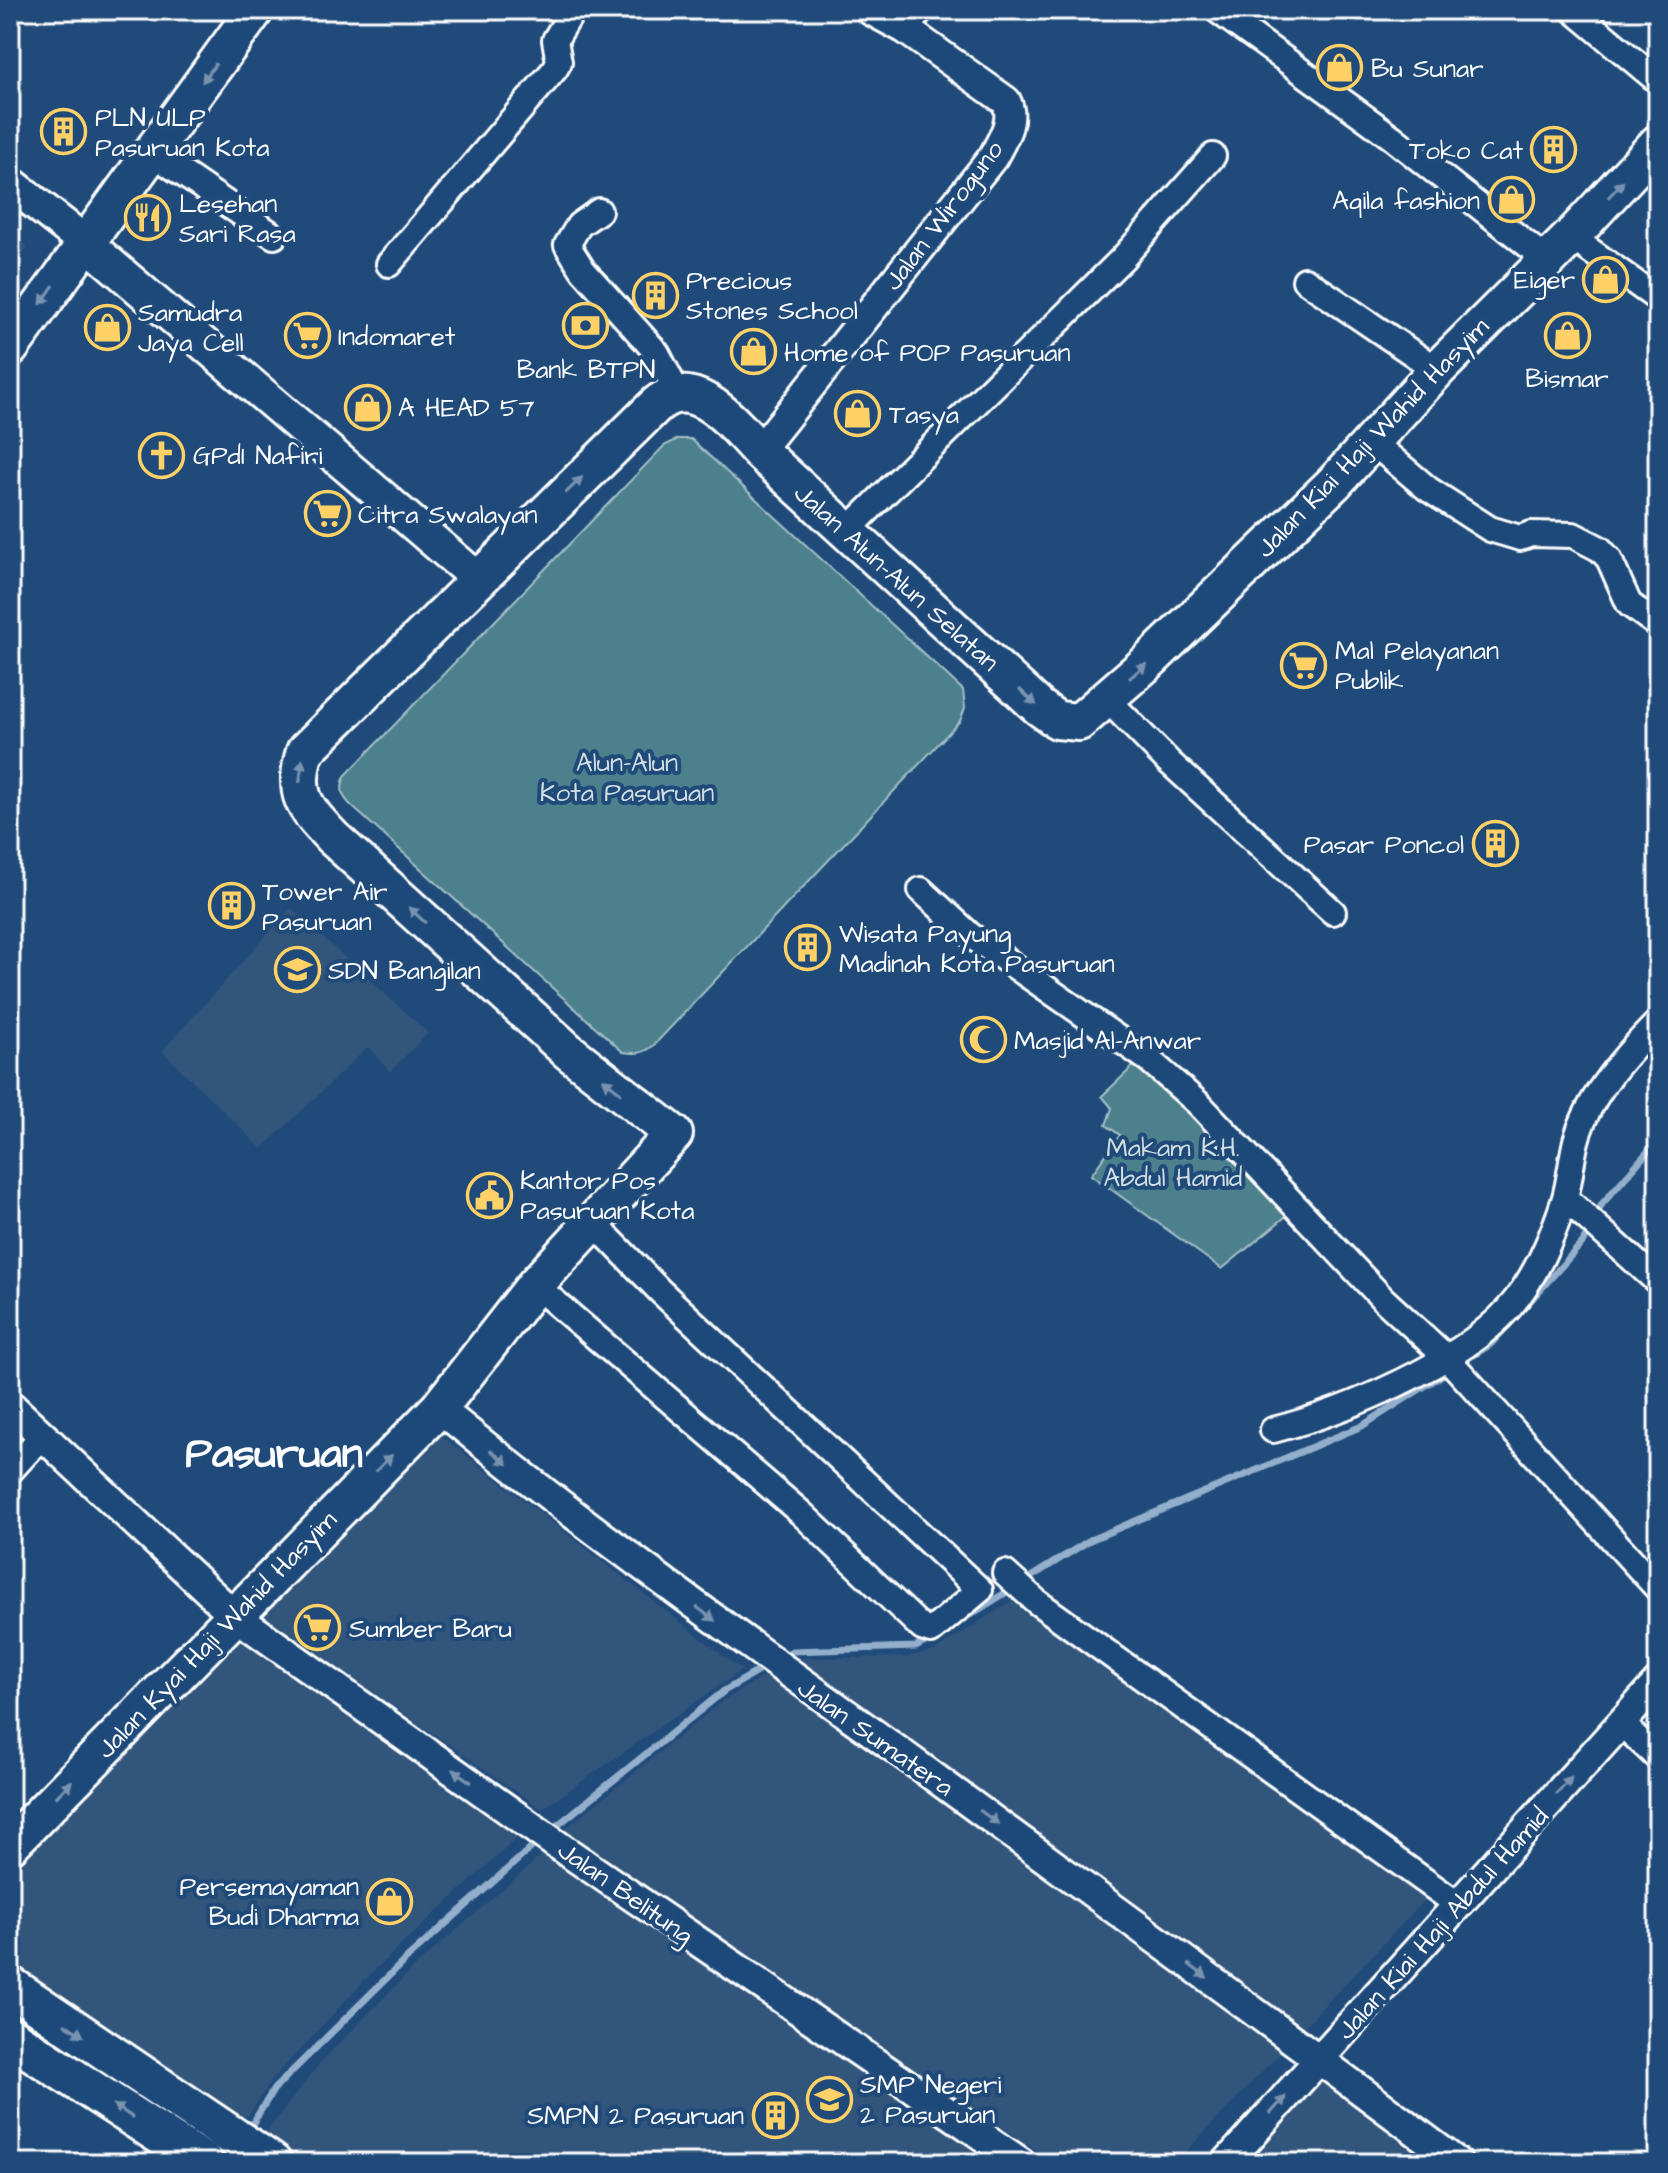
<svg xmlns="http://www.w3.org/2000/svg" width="1668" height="2173" font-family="'Architects Daughter',sans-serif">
	<rect width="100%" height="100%" fill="#1f4a7a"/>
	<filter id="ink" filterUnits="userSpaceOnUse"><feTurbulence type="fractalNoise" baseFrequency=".0125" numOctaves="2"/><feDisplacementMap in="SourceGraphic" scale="16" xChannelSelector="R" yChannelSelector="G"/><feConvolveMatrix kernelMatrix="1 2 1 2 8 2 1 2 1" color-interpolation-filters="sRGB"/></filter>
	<g filter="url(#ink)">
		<!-- built -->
		<path fill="#32547b" d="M10,232L28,246L10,278Z
			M291,908L428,1033L390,1072L368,1047L262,1149L162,1051Z
			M431,1428L742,1670L542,1809L267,1619L264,1603Z
			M1021,1595L1430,1895L1301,2030L788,1663L795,1658L907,1657L934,1651Z
			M224,1636L249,1642L519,1836L371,1973L272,2080L249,2115L231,2120L10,1980V1856Z
			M771,1672L1284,2049L1175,2163H1056L560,1833L721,1702Z
			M544,1853L992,2163H309L265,2134L320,2063L410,1971Z
			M1305,2062L1440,2163H1211Z"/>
		<!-- green -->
		<path fill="#4d808d" stroke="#a6c0c6" stroke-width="2" d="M678,439H691L963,690L965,708L960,721L654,1045C644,1054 636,1054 623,1052L366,819C352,806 335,797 345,776L664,446Z
			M1143,1057L1296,1208L1222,1269L1091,1175L1120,1135L1106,1125L1112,1108L1102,1096Z"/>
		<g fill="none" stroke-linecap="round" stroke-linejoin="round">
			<!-- stream -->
			<path stroke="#93afcb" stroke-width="7" d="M1523,1309L1583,1242L1602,1204L1658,1140
				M957,1623L1090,1540L1362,1426L1491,1344L1514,1319
				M781,1658L792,1651L916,1647L932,1638
				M548,1833L724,1691L767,1666
				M246,2134L274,2089L404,1961L539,1841
				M227,2163L235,2151"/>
			<defs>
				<path id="minor" d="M1217,10L1393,138L1548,261
					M1573,10L1658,81
					M905,29L921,10
					M151,152L274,236
					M599,211L579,225L567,245L583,270L657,353L678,394
					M1571,237L1658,299
					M389,264L555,69L559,62L555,40L573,10
					M1305,280L1437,370
					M1370,440L1428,489L1490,529L1520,538L1531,534L1573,535L1600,549L1609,559L1629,604L1658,625
					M847,531L1122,259L1213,156
					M1106,698L1169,762L1333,912
					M921,890L970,935L1149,1060L1199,1104L1383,1299L1446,1357L1658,1589
					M1565,1198L1658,1282
					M535,1285L801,1513L922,1628L931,1631L980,1590L660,1291L592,1221
					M1273,1430C1344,1412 1461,1363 1509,1308C1535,1279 1552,1238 1564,1201C1570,1182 1571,1161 1576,1141C1588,1096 1626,1054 1658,1022
					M10,1471L42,1436
					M1005,1573L1037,1602L1457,1904
					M1621,1723L1658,1758"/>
				<path id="tertiary" d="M759,451L993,157C1002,140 1016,120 1006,101L905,29L870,10
					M10,1405L234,1615L563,1849L1022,2163
					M439,1408C593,1535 757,1649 919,1766C1099,1898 1280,2029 1458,2163
					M1226,2163L1658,1682"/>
				<path id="secondary" d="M10,183L85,242L478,579"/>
				<path id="primary" d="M10,348L255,10
					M10,1845L439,1408L535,1285L674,1134L568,1051L332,837C304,807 292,794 305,751L654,407C692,370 734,424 759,451L1039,707L1057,720L1079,722L1147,663L1334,483L1437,370L1571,237L1658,143"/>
				<path id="trunk" d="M10,1986L272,2163
					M10,2037L204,2163"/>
			</defs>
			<!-- minor casing -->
			<use href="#minor" stroke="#fff" stroke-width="30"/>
			<!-- tertiary casing -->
			<use href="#tertiary" stroke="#fff" stroke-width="34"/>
			<!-- secondary casing -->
			<use href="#secondary" stroke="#fff" stroke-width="38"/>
			<!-- primary casing -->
			<use href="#primary" stroke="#fff" stroke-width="42"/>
			<!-- trunk casing -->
			<use href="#trunk" stroke="#fff" stroke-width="44"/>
			<!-- minor -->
			<use href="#minor" stroke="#1f4a7a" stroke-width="24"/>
			<!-- tertiary -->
			<use href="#tertiary" stroke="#1f4a7a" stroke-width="28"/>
			<!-- secondary -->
			<use href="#secondary" stroke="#1f4a7a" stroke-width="32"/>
			<!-- primary -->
			<use href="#primary" stroke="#1f4a7a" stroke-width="36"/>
			<!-- trunk -->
			<use href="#trunk" stroke="#1f4a7a" stroke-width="38"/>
		</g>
		<!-- one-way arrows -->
		<defs><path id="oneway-solid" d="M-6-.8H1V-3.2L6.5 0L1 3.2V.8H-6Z" transform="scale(2)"/></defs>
		<g fill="#7992af">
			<use href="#oneway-solid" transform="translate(209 73) rotate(126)"/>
			<use href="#oneway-solid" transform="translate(1616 189) rotate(-47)"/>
			<use href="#oneway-solid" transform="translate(47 295) rotate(125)"/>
			<use href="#oneway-solid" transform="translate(574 485) rotate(-44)"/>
			<use href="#oneway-solid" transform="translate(1138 671) rotate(-41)"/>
			<use href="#oneway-solid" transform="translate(1028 697) rotate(43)"/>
			<use href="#oneway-solid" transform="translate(301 771) rotate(-83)"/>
			<use href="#oneway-solid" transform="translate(417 915) rotate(-137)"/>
			<use href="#oneway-solid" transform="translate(612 1086) rotate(-142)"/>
			<use href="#oneway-solid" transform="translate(499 1457) rotate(39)"/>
			<use href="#oneway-solid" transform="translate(384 1463) rotate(-45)"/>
			<use href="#oneway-solid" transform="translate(706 1614) rotate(37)"/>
			<use href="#oneway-solid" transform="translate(462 1776) rotate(-145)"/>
			<use href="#oneway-solid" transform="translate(1564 1786) rotate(-48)"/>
			<use href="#oneway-solid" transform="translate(64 1789) rotate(-46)"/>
			<use href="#oneway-solid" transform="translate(989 1817) rotate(36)"/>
			<use href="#oneway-solid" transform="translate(1198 1971) rotate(36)"/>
			<use href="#oneway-solid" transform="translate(74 2030) rotate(34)"/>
			<use href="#oneway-solid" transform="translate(1278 2105) rotate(-48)"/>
			<use href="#oneway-solid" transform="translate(123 2111) rotate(-147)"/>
		</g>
	</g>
	<!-- icons -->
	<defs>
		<symbol id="shop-ring" viewBox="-11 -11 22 22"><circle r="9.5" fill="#1f4a7a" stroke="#ffd166" stroke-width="1.5"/><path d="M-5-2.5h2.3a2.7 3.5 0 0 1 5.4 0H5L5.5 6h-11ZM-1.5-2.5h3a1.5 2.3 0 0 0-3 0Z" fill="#ffd166"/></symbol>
		<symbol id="building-ring" viewBox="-11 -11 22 22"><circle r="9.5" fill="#1f4a7a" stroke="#ffd166" stroke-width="1.5"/><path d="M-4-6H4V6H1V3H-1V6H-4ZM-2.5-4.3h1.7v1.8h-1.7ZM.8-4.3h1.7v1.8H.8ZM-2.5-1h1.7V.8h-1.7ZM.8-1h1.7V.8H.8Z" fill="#ffd166"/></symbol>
		<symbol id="restaurant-ring" viewBox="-11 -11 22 22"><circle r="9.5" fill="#1f4a7a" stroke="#ffd166" stroke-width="1.5"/><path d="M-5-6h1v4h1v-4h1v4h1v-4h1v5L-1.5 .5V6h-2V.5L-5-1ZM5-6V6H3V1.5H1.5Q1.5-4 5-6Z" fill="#ffd166"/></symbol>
		<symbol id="bank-ring" viewBox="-11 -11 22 22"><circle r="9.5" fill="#1f4a7a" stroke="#ffd166" stroke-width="1.5"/><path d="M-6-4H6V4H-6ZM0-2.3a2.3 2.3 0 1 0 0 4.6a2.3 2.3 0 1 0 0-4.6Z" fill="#ffd166"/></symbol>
		<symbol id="supermarket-ring" viewBox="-11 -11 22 22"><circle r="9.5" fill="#1f4a7a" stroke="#ffd166" stroke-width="1.5"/><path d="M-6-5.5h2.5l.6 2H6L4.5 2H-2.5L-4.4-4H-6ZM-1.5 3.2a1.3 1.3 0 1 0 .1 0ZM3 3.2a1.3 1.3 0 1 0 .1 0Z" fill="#ffd166"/></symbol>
		<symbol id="church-ring" viewBox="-11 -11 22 22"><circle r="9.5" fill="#1f4a7a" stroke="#ffd166" stroke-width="1.5"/><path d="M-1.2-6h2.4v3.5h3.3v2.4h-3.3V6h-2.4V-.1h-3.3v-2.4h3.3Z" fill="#ffd166"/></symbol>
		<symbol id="school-ring" viewBox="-11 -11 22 22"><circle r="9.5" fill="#1f4a7a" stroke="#ffd166" stroke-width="1.5"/><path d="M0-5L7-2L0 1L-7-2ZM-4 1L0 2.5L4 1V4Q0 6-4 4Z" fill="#ffd166"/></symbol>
		<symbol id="mosque-ring" viewBox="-11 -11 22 22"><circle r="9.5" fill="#1f4a7a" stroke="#ffd166" stroke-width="1.5"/><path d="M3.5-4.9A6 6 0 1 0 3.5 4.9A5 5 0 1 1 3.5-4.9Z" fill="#ffd166"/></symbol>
		<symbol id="civic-ring" viewBox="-11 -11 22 22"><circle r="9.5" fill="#1f4a7a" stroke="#ffd166" stroke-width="1.5"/><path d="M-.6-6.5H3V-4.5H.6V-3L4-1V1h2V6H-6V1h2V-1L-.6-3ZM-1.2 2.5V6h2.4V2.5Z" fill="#ffd166"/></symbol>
	</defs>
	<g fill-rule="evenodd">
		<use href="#shop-ring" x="1314" y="42" width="51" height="51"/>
		<use href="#building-ring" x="38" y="106" width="51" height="51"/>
		<use href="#building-ring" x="1528" y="124" width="51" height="51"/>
		<use href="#shop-ring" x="1486" y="174" width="51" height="51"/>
		<use href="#restaurant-ring" x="122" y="192" width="51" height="51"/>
		<use href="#shop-ring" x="1580" y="254" width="51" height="51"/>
		<use href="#building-ring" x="630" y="270" width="51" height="51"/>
		<use href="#bank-ring" x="560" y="300" width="51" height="51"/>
		<use href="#shop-ring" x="82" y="302" width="51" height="51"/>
		<use href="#shop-ring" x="1542" y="310" width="51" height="51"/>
		<use href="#supermarket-ring" x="282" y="310" width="51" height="51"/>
		<use href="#shop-ring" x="728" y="326" width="51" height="51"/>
		<use href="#shop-ring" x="342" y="382" width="51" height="51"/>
		<use href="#shop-ring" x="832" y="388" width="51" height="51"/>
		<use href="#church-ring" x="136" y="430" width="51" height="51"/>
		<use href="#supermarket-ring" x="302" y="488" width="51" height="51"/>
		<use href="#supermarket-ring" x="1278" y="640" width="51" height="51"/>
		<use href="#building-ring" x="1470" y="818" width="51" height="51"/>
		<use href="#building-ring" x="206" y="880" width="51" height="51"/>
		<use href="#building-ring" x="782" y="922" width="51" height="51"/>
		<use href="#school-ring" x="272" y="944" width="51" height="51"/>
		<use href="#mosque-ring" x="958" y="1014" width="51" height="51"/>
		<use href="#civic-ring" x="464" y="1170" width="51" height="51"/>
		<use href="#supermarket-ring" x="292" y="1602" width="51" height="51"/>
		<use href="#shop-ring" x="364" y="1876" width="51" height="51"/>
		<use href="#school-ring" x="804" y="2074" width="51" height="51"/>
		<use href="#building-ring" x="750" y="2090" width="51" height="51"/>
	</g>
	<g text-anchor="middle" stroke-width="8" stroke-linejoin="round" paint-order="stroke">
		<!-- poi labels -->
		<g font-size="26" fill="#fff" stroke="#1f4a7a" text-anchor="start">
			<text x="1371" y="77">Bu Sunar</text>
			<text x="95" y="126">PLN ULP<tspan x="95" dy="30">Pasuruan Kota</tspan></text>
			<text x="1523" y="159" text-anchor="end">Toko Cat</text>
			<text x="1480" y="209" text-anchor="end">Aqila fashion</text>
			<text x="179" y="212">Lesehan<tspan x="179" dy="30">Sari Rasa</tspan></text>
			<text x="1575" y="288" text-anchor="end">Eiger</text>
			<text x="686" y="289">Precious<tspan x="686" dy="30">Stones School</tspan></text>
			<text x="138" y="321">Samudra<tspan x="138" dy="30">Jaya Cell</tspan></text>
			<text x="338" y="345">Indomaret</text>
			<text x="784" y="361">Home of POP Pasuruan</text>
			<text x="586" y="378" text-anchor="middle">Bank BTPN</text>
			<text x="1567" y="387" text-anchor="middle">Bismar</text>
			<text x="398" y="416">A HEAD 57</text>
			<text x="889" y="423">Tasya</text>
			<text x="193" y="464">GPdI Nafiri</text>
			<text x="358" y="523">Citra Swalayan</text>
			<text x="1335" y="659">Mal Pelayanan<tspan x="1335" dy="30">Publik</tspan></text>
			<text x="1464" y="853" text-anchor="end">Pasar Poncol</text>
			<text x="262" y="900">Tower Air<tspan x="262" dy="30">Pasuruan</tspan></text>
			<text x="839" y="942">Wisata Payung<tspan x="839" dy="30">Madinah Kota Pasuruan</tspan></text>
			<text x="328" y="979">SDN Bangilan</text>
			<text x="1014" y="1049">Masjid Al-Anwar</text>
			<text x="520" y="1189">Kantor Pos<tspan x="520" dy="30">Pasuruan Kota</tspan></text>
			<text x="349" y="1637">Sumber Baru</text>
			<text x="359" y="1895" text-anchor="end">Persemayaman<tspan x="359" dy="30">Budi Dharma</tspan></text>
			<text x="860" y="2093">SMP Negeri<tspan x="860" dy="30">2 Pasuruan</tspan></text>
			<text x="744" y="2124" text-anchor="end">SMPN 2 Pasuruan</text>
		</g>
		<!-- street labels -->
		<g font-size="26" fill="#fff" stroke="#1f4a7a">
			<text transform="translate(943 215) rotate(-53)" y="9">Jalan Wiroguno</text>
			<text transform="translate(1372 437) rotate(-46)" y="9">Jalan Kiai Haji Wahid Hasyim</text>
			<text transform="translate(897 577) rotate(42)" y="9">Jalan Alun-Alun Selatan</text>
			<text transform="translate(216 1634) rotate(-46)" y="9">Jalan Kyai Haji Wahid Hasyim</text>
			<text transform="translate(876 1737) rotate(35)" y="9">Jalan Sumatera</text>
			<text transform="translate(626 1892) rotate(35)" y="9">Jalan Belitung</text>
			<text transform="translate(1442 1923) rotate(-48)" y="9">Jalan Kiai Haji Abdul Hamid</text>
		</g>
		<!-- park labels -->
		<g font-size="26" fill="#d2dfe2" stroke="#1f4a7a">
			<text x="627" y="771">Alun-Alun<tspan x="627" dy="30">Kota Pasuruan</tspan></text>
			<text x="1173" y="1156">Makam K.H.<tspan x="1173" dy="30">Abdul Hamid</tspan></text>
		</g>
		<!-- town labels -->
		<g font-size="42" font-weight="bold" fill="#fff" stroke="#1f4a7a">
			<text x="274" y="1467">Pasuruan</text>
		</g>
	</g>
	<!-- margin -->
	<rect width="1668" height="2173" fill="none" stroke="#1f4a7a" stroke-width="40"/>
	<rect x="20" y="20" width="1628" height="2133" fill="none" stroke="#fff" stroke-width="3" filter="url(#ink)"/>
</svg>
